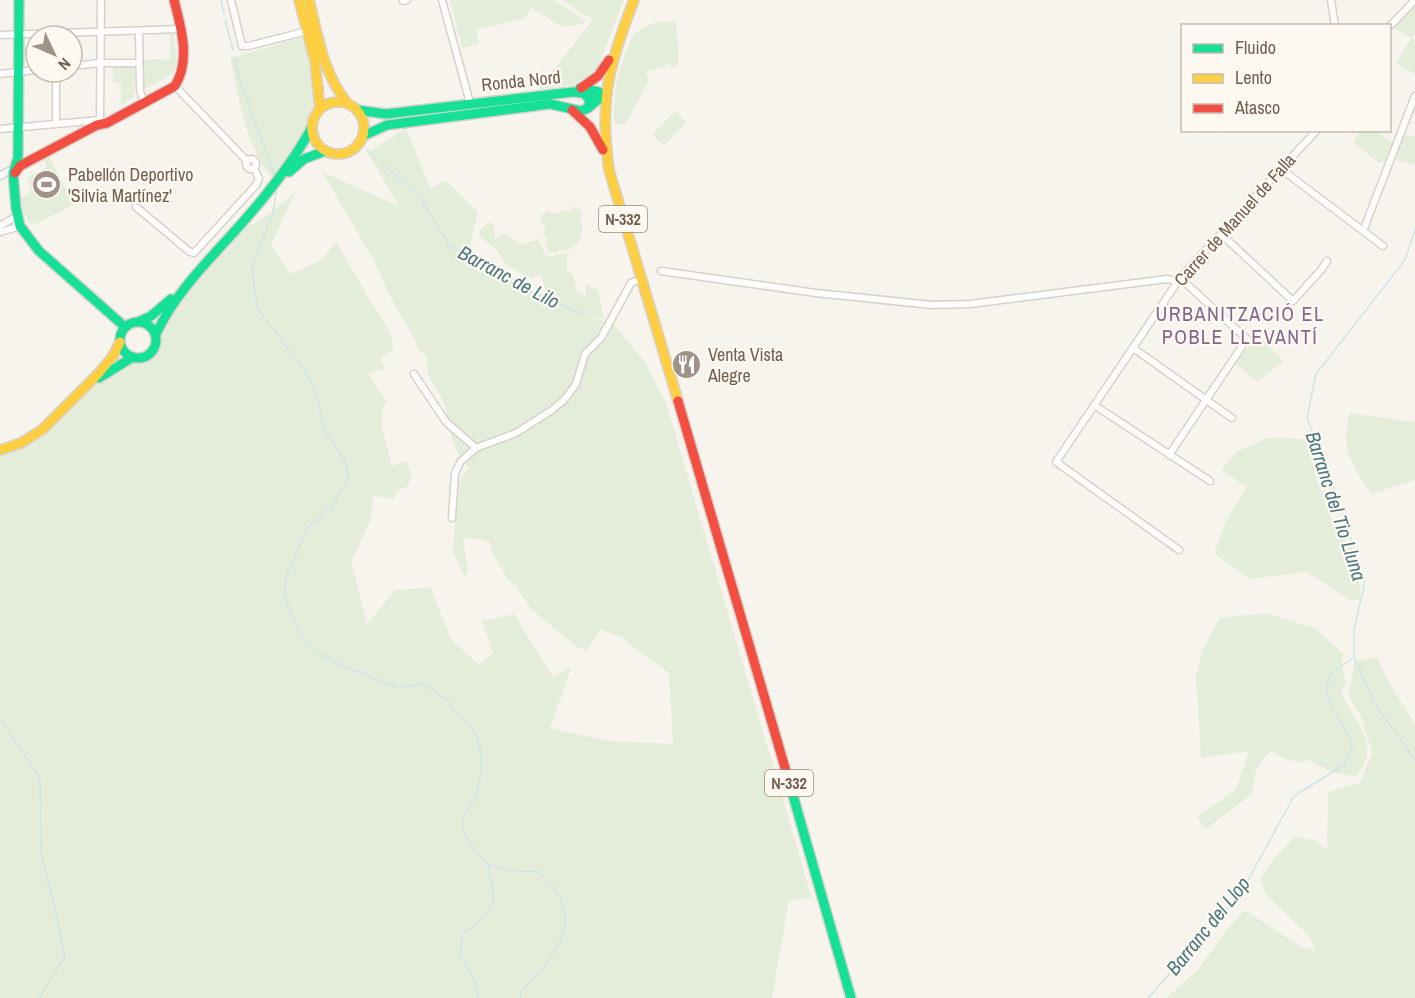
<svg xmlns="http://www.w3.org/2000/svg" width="1415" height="998" font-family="'Archivo Narrow',sans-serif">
	<rect width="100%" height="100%" fill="#f7f4ee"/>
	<!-- green -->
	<path fill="#e4edda" d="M450,0H553L585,20L583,24L561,27L532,8L524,19L476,29L479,43L462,49Z
		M562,0H624L598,67L586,77L572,85L538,89L593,20Z
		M1415,3V33L1412,38L1415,40V74L1396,63L1411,38L1392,27Z
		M676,21L679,60L677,66L671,68L669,64L646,72L649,80L626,124H614C613,87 619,67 634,33L654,23Z
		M170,33L174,34C179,74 180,70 145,89L143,87L142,60L170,59Z
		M303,37L314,85L315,103L306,123L305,134L295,151L273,179C244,146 240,99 230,58Z
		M113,66H135L134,98L121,105V83L113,82Z
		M675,111L686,122L664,146L652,135Z
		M406,128L430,188L446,181L478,212L469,252L537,293L549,298L540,273L532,279L506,265L497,250L479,236L481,229L491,221L494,226L495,240L504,233L521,245L538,239L546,257L568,253L566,269L573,275L577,291L586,297V284L598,290L604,319L591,316L615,326L645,362L666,403L812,898L789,900L772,998H0V454L27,446L42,435L104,378L132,362L147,360L154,355L159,348L161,330L177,303L240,229L258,222L295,193L271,245L290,274L322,260L336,241L369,299L390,332L394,349L380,358L385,368L368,373L387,403L381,408L383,420L381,423L392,466L407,461L412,476L408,486L396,491L394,499L374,496L370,522L351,562L367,624L395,590L431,588L451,639L479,665L493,653L482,621L514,614L553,677L572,666L550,728L608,741L673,744L669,673L626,642L628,640L600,629L587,651L577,647L532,610L513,582H510L494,556L489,541L463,537L468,572L464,576L453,552L458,482L469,468C448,445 452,429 443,402C436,383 425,381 428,358L418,349L414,338L391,298L372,257L322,172L399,206L368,153Z
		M1376,130L1393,143L1386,160L1382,163L1378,162L1353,142L1361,131Z
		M1405,134L1415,137V166L1396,159Z
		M49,156L74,205L35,224L29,222L23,211H20L17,199L30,193L28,177L47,167L44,160Z
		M574,207L581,210L583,214L580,220C586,235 580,245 566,250L559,249L557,252L550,253L545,246L548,240L544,234L545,226L541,222V215L548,211L554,214L564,210L569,212Z
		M1258,336L1284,361L1257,382L1235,363Z
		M1350,413L1415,422V480L1371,494C1352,465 1339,448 1350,413Z
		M1267,438L1306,439L1316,477L1332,520L1358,556L1360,600H1350L1306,572L1249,579L1214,553L1226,521L1247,487L1221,470L1238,451Z
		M1270,614L1314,628L1344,654C1339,663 1343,673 1347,682L1341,692C1349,712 1370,732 1367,755C1366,762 1359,771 1356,777L1332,772L1309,760C1294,765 1284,758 1271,751C1257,764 1253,775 1252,794L1206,829L1197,817L1236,789L1249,751L1201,758L1196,676L1202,650L1220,618L1244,615Z
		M1377,657L1388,681L1415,724V998H1166L1198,970L1227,929L1245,910L1301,947L1316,951L1308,935L1266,895L1260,879L1274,859L1295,836L1317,841L1327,849L1328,792L1360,783L1372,753L1361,717L1348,693L1354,669V661Z"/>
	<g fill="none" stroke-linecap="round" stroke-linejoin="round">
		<!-- stream -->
		<path stroke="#d0e3e6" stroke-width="1.5" d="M221,0L224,14
			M225,20L233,50
			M234,58L239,78L274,174
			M367,150L420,197L449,245L507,281L586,316
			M277,187L273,213L252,266L257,308L291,353L299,361L310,380L318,399L323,428L346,463L348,480L331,508L308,527L287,574L284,596L300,634L319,653L338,664L399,689L421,683C429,687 434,690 440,696C442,697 446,698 448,700C451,703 451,709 455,712C459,715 463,716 466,720C491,749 483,790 462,819L463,829L472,847L488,864L504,870L538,872C590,918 559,951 521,992V998
			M1415,230L1405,260L1316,374L1307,418L1326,465L1365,581L1354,630V657L1375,704L1415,760
			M0,719L40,778L41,853L55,909L65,957L39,998
			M478,998L476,983L460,955L463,934C480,920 499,909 492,883C490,877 489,872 488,865
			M1148,998L1241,893L1294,796L1344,765L1353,744L1326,695L1329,675L1354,657"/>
		<defs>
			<path id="street" d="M231,0L242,46H249L307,31
				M442,0L470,103
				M1331,0L1335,26
				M403,1L407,0
				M1390,26L1415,0
				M139,31L140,91L144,102
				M0,35L181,29
				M72,66L100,63H139
				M0,74L36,70
				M175,86L247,161
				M56,124V72
				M0,129L100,120L101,0
				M246 164a5 5 0 1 1 10 0a5 5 0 1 1-10 0Z
				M1281,169L1383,246
				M0,176L14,168
				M136,207L190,252L194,253L256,185L259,179L254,168
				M0,226L17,216
				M1363,231L1415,96
				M0,232L14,228L19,221
				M1221,234L1293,301L1321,270L1327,261
				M661,271L816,293L932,305L970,304L1167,279L1178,281
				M1133,348L1232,418
				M414,374L446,422L476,448
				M1094,405L1210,481
				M1169,455L1247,339L1180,278
				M452,518L455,473L461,461L476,448L516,433L552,410L564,400L576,384L585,354L601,338L631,283L642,279
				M1179,550L1056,462L1180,278L1317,130"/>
			<path id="fast" d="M19,0L18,158L13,173L16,208L20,226L39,251L125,327
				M580,88L599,92L605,101
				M357,110L386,114L573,92L583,93L590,99L588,108
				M363,136L387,125L550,104L581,111L588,108L607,92
				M289,172L304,159L325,151
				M140,321L151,316L171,299
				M120 340a18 18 0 1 1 36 0a18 18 0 1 1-36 0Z
				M156,334C174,295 205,264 234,232C263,200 290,167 311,129
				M99,378L133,357
				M788,778L851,998"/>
			<path id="slow" d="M299,0L315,61L320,108
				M309,0C318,36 323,73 347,103
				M634,0C609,65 599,99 609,170L678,401
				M312 128a26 26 0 1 1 52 0a26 26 0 1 1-52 0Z
				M0,450L21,443L43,429L99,373L113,356L120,342"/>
			<path id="jam" d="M581,88L598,76L609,60
				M572,110L590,127L603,150
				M15,173L20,166L29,161L97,125L107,123L175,86C191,59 181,28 174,0
				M678,401L788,778"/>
		</defs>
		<!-- street casing -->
		<use href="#street" stroke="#d6d1cc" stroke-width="9"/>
		<!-- fast casing -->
		<use href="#fast" stroke="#d7d1cc" stroke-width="12"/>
		<!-- slow casing -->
		<use href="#slow" stroke="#d7d1cc" stroke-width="12"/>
		<!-- jam casing -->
		<use href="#jam" stroke="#d7d1cc" stroke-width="12"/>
		<!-- street -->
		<use href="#street" stroke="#fefdfc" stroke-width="6"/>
		<!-- fast -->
		<use href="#fast" stroke="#16e098" stroke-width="9"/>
		<!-- slow -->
		<use href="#slow" stroke="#ffcf43" stroke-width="9"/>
		<!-- jam -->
		<use href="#jam" stroke="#f24e42" stroke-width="9"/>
	</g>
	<!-- icons -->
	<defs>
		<symbol id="stadium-disc" viewBox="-11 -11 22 22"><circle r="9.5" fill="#a19287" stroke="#fdf9f0"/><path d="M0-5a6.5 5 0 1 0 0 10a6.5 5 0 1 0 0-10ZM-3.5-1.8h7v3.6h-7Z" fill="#fff"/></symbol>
		<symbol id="restaurant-disc" viewBox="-11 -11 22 22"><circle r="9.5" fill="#a19287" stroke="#fdf9f0"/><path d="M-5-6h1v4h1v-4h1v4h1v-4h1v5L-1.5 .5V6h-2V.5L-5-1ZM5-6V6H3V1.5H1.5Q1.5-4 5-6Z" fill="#fff"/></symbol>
	</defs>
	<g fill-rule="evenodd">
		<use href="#stadium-disc" x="30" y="168" width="33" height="33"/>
		<use href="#restaurant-disc" x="670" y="348" width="33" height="33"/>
	</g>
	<g text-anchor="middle" stroke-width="4.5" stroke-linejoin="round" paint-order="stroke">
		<!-- shield labels -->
		<g fill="#fdf9f0" stroke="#9c8c80" stroke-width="1.5">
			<rect x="599" y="206" width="48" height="26" rx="4.5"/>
			<rect x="765" y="770" width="48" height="26" rx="4.5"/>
		</g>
		<g font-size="16" font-weight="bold" fill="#735e50">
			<text x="623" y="225">N-332</text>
			<text x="789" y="789">N-332</text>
		</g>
		<!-- street labels -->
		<g font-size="18" fill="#735e50" stroke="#fdf9f0">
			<text transform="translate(521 81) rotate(-6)" y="6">Ronda Nord</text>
			<text transform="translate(1235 220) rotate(-48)" y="6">Carrer de Manuel de Falla</text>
		</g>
		<!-- poi labels -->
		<g font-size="18" fill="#735e50" stroke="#fdf9f0" text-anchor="start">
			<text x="68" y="181">Pabellón Deportivo<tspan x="68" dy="21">'Silvia Martínez'</tspan></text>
			<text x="708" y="361">Venta Vista<tspan x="708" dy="21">Alegre</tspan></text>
		</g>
		<!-- water labels -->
		<g font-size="20" font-style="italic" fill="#4c7884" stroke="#fdf9f0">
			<text transform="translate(509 277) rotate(28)" y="7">Barranc de Lilo</text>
			<text transform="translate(1336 506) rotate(72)" y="7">Barranc del Tio Lluna</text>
			<text transform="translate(1208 926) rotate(-51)" y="7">Barranc del Llop</text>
		</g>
		<!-- neighbourhood labels -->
		<g font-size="20" letter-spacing="1.5" fill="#83678e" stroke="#fdf9f0">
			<text x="1240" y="321">URBANITZACIÓ EL<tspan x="1240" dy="23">POBLE LLEVANTÍ</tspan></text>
		</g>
	</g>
	<!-- legend -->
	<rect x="1181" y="24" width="210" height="108" fill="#fdf9f0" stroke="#c6bbb0" stroke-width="1.5"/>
	<rect x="1193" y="44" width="30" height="9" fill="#16e098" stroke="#c6bbb0" stroke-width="1.5"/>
	<text x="1235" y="54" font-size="18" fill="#735e50">Fluido</text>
	<rect x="1193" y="74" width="30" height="9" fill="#ffcf43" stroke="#c6bbb0" stroke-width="1.5"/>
	<text x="1235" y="84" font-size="18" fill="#735e50">Lento</text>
	<rect x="1193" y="104" width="30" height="9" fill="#f24e42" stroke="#c6bbb0" stroke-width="1.5"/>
	<text x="1235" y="114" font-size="18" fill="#735e50">Atasco</text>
	<!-- north arrow -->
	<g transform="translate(54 54) rotate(134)"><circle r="28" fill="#fdf9f0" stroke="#c6bbb0" stroke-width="1.5"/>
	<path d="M0-4.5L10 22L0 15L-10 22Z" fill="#a19287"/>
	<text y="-9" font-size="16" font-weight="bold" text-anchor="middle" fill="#735e50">N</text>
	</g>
</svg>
